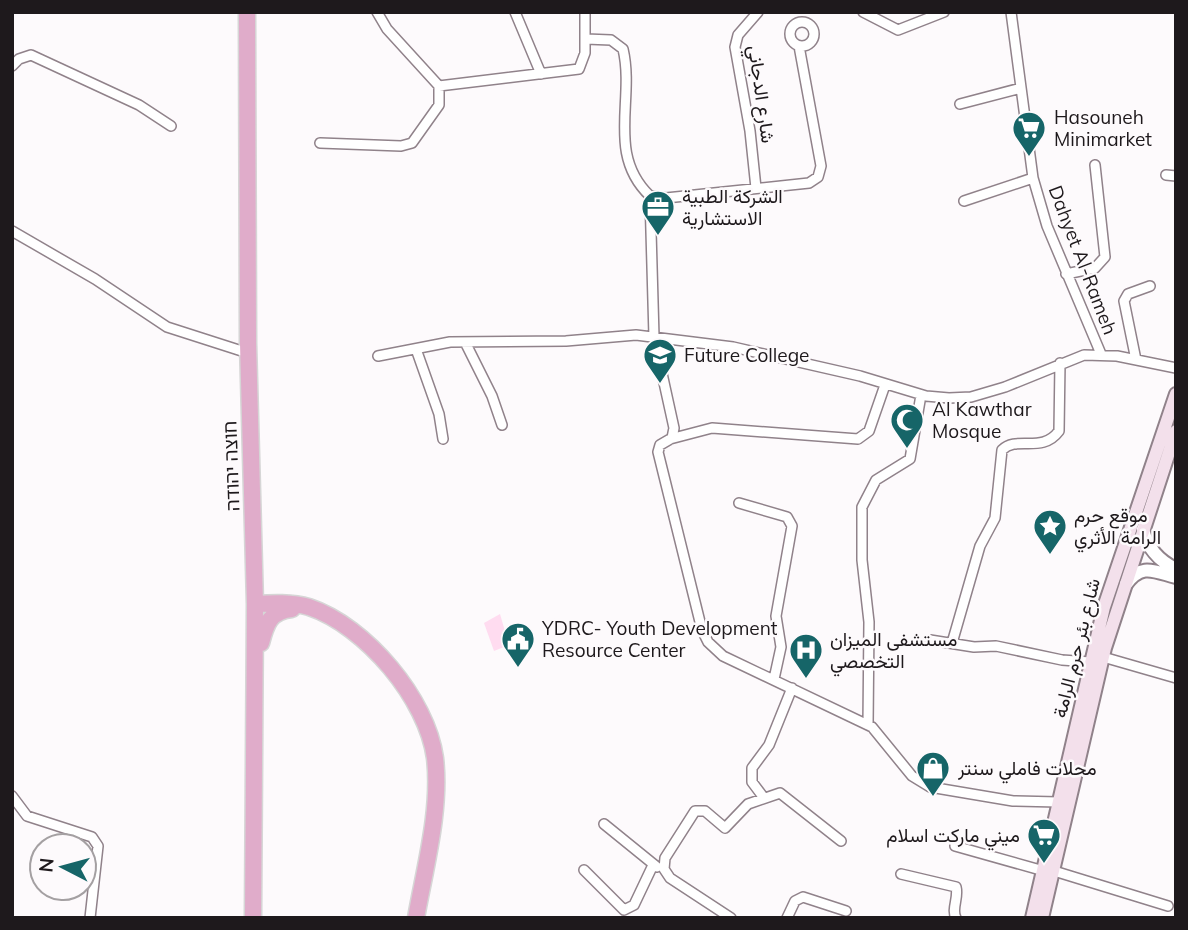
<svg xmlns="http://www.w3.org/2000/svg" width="1188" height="930" font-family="Mulish,Vazirmatn,'Noto Sans Hebrew',sans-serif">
	<rect width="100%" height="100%" fill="#fdfafc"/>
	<!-- green -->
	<path fill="#ffdcf0" d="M500,614L509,645L494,651L484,623Z"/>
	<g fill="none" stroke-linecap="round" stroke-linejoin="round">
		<defs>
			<path id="minor" d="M377,12L387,29L439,86L579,69L585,53V12
				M515,12L541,74
				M863,12L898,30L944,12
				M1011,12L1033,178L1047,226L1101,354
				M790 34a12 12 0 1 1 24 0a12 12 0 1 1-24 0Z
				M586,39L611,40L623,49C635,100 606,154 650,196L666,198L809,183L818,177L821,166L799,46
				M12,66L19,59L31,55L139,105L171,126
				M960,104L1021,88
				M320,143L401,146L412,143L439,105V86
				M1166,175L1176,176
				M756,188L750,131L735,47L738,35L758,12
				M650,196L654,337L674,428L672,438L660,445L658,452L702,630L708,642L723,656L872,727L912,776L930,787L1013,801L1058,802
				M964,201L1033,178
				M12,231L95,279L167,327L248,353
				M1066,274L1095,268L1105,257L1095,165
				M465,342L492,396L502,425
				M416,349L439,414L443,439
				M378,356L450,342L566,341L636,335L733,347L860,376L926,396L949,398L971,397L1005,387L1084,355L1117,356L1176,368
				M1136,360L1124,301L1128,294L1150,286
				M670,439L712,428L858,439L869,431L885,385
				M739,503L787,517L792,526L776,616L781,647L774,679
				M930,640L974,647L996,646L1062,660L1090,662
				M952,643L980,546L995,518L1002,450C1017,435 1042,454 1059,431L1060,363
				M1103,657L1176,678
				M868,725L869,622L862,560V507L876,480L910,459L921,395
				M12,796L27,816L92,837L98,846L90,918
				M764,798L752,782V768L769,745L792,688
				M604,824L657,867
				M955,846L1044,871
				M584,870L624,910L634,905L653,865
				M1054,871L1168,906
				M901,874L956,887C959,898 951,909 956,918
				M731,918L670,878L664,869L665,858L695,811H705L725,828L748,804L780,793L841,841
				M787,918L795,901L803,897L846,911"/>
			<path id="tertiary" d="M1143,529C1147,547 1159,561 1176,569
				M1126,584C1142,563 1153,571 1176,577"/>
			<path id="secondary" d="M1032,918L1104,607L1176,394
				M1042,918L1105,648L1176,431"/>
			<path id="trunk" d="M247,12L248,343L255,604L253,918
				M255,604C272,603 292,602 309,607C366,626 427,699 435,758C441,810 425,867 416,918
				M261,643C266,624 270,611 292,609"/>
		</defs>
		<!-- minor casing -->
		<use href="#minor" stroke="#90828a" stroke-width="12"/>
		<!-- tertiary casing -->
		<use href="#tertiary" stroke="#90828a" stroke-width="16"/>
		<!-- secondary casing -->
		<use href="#secondary" stroke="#90828a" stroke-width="16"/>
		<!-- trunk casing -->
		<use href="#trunk" stroke="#d6d6d6" stroke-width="19"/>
		<!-- minor -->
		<use href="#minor" stroke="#fff" stroke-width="9"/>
		<!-- tertiary -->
		<use href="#tertiary" stroke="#fff" stroke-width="12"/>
		<!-- secondary -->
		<use href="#secondary" stroke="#f3e0eb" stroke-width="12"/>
		<!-- trunk -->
		<use href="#trunk" stroke="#e0acca" stroke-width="16"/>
	</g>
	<!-- icons -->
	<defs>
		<symbol id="supermarket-pin" viewBox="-11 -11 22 30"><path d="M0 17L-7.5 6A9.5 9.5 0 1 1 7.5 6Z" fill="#166568" stroke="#fdfafc"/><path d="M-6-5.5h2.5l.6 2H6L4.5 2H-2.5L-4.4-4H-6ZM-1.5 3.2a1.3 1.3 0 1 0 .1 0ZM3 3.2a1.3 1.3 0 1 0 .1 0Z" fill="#fff"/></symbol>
		<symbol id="office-pin" viewBox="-11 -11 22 30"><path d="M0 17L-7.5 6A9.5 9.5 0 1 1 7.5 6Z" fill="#166568" stroke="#fdfafc"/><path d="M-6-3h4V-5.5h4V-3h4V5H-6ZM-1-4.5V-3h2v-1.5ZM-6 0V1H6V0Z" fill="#fff"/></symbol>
		<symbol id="university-pin" viewBox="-11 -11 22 30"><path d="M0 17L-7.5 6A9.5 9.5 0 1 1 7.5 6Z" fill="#166568" stroke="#fdfafc"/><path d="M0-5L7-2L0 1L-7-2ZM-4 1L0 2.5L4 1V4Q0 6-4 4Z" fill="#fff"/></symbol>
		<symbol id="mosque-pin" viewBox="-11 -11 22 30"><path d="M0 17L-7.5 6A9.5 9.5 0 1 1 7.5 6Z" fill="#166568" stroke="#fdfafc"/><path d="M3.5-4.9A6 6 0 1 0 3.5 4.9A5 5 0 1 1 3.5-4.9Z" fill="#fff"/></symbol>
		<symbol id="sight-pin" viewBox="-11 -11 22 30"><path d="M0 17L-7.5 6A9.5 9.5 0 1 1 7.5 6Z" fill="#166568" stroke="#fdfafc"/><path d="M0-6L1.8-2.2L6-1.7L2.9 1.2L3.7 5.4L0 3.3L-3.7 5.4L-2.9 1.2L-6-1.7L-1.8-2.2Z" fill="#fff"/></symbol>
		<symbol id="civic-pin" viewBox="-11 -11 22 30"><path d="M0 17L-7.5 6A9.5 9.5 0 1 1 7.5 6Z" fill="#166568" stroke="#fdfafc"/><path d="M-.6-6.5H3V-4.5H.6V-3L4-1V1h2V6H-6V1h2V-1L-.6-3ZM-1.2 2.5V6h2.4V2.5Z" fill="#fff"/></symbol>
		<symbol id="hospital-pin" viewBox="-11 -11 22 30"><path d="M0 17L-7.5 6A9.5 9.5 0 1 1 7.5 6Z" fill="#166568" stroke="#fdfafc"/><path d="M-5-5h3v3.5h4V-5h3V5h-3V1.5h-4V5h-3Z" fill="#fff"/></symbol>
		<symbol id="shop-pin" viewBox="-11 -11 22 30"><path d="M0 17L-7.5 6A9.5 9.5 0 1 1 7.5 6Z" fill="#166568" stroke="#fdfafc"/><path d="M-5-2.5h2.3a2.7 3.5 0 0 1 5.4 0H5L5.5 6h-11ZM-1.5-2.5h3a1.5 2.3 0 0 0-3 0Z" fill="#fff"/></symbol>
	</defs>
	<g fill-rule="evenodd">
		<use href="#supermarket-pin" x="1010" y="109" width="38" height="52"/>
		<use href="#office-pin" x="639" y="188" width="38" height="52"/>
		<use href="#university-pin" x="641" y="336" width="38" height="52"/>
		<use href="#mosque-pin" x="888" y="401" width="38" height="52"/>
		<use href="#sight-pin" x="1031" y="507" width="38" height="52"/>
		<use href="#civic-pin" x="499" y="620" width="38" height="52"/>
		<use href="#hospital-pin" x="787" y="631" width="38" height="52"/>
		<use href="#shop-pin" x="914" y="749" width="38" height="52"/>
		<use href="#supermarket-pin" x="1025" y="816" width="38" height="52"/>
	</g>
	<g text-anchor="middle" stroke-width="5" stroke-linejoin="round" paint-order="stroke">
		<!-- street labels -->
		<g font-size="19" fill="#1e191c" stroke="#fdfafc">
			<text transform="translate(762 94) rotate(82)" y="7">شارع الدجاني</text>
			<text transform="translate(1083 260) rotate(69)" y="7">Dahyet Al-Rameh</text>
			<text transform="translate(231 466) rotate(-92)" y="7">חוצה יהודה</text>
			<text transform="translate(1076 648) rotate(-76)" y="7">شارع بئر حرم الرامة</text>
		</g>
		<!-- poi labels -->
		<g font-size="19" fill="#1e191c" stroke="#fdfafc" text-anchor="start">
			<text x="1054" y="124">Hasouneh<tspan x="1054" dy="22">Minimarket</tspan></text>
			<text x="682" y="203">الشركة الطبية<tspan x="682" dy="22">الاستشارية</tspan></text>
			<text x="684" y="362">Future College</text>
			<text x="932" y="416">Al Kawthar<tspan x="932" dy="22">Mosque</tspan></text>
			<text x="1074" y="522">موقع حرم<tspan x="1074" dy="22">الرامة الأثري</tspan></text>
			<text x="542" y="635">YDRC- Youth Development<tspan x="542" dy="22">Resource Center</tspan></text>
			<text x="830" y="646">مستشفى الميزان<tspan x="830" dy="22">التخصصي</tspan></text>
			<text x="958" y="775">محلات فاملي سنتر</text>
			<text x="1020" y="842" text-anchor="end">ميني ماركت اسلام</text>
		</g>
	</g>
	<!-- border -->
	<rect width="1188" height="930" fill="none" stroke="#1e191c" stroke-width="28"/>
	<!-- north arrow -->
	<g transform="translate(63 867) rotate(276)"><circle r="33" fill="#fdfafc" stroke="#a4a0a2" stroke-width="2"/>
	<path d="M0-5L12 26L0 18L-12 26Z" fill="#166568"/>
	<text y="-10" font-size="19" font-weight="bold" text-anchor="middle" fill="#1e191c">N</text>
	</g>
</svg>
